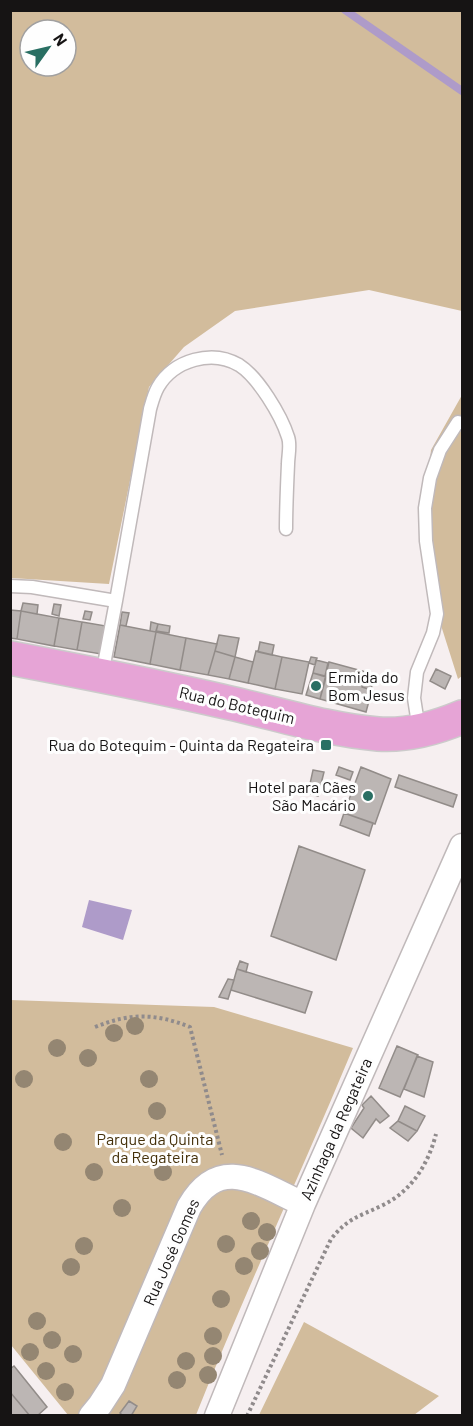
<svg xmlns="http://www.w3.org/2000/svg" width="473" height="1426" font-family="Barlow,sans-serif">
	<rect width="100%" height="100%" fill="#f6eff0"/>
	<!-- green -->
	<path fill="#d2bc9c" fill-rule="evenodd" d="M10,11H462V311L369,290L235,311L184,347L149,387L109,584L11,578ZM30,30H66V66H30Z
		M462,395V676L458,679L432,597L426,496L431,450Z
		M10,1000L214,1007L353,1048C302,1171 245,1292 196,1415H68L11,1345Z
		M304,1322L439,1396L414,1415H259Z"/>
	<!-- water -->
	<path fill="#ae9bc9" d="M89,900L132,910L123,940L82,927Z"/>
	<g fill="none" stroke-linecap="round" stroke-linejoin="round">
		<!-- stream -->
		<path stroke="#ae9bc9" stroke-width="8" d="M345,10L462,91"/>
	</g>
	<!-- building -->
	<path fill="#bcb6b4" stroke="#928c89" stroke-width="1.5" d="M23,603L38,605L37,614L21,611Z
		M54,604L61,605L59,616L52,614Z
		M10,610L21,611L17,639L10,638Z
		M21,611L59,618L54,646L17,639Z
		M85,611L92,612L90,620L83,619Z
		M122,612L129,613L126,626L120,625Z
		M59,618L82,622L77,650L54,646Z
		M82,622L106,626L101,654L77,650Z
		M151,622L158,624L156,632L150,631Z
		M158,624L170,626L169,633L156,631Z
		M120,625L156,632L150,664L114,657Z
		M156,632L186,638L180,670L150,664Z
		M219,635L239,638L235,657L215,651Z
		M186,638L217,644L208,675L180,670Z
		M260,642L274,645L272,655L258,652Z
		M215,651L235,657L229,679L208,675Z
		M256,651L282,657L275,689L248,683Z
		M235,657L253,662L248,683L229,679Z
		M282,657L309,662L302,694L275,689Z
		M311,657L317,658L315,665L309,663Z
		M316,660L328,663L325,676L313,673Z
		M329,662L366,672L362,687L372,690L366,712L320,699Z
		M436,669L451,676L445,689L430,681Z
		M313,673L326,677L320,699L306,695Z
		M363,682L372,685L371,690L362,687Z
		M339,767L353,772L350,780L336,775Z
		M361,767L391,779L375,824L344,813Z
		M313,770L324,772L318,796L308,793Z
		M399,775L457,795L453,807L395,787Z
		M344,813L373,823L369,836L340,825Z
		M299,846L365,870L336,960L271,936Z
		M240,961L248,964L246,972L237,969Z
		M237,969L312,992L305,1013L231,990Z
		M228,979L234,980L228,999L219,997Z
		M397,1046L418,1055L400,1097L379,1088Z
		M417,1056L433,1062L424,1097L404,1089Z
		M371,1096L389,1116L380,1123L376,1119L363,1138L351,1128L364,1108L362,1105Z
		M405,1106L425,1116L417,1131L398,1121Z
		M398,1121L417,1131L408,1141L390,1128Z
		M14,1366L47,1407L37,1416H30L10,1392V1369Z
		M10,1392L30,1416H10Z
		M129,1401L137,1406L131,1416H123L120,1413Z"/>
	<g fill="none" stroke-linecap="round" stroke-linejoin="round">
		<defs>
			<path id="lane" d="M10,586L32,587L116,601L102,675
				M116,601L150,409C152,402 154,394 158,387C174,360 212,349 239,365C258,377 281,415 288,437C291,445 288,456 288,464C287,486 286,508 286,529
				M419,730L414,698L417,672L433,633L437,614L426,541L425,508L430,478L440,450L458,422L462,423"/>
			<path id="street" d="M91,1416L100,1405L113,1385L189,1207C220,1153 259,1184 303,1204
				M217,1416L303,1204L462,846"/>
			<path id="primary" d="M10,658C84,672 157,686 230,703C279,714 328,730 378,734C407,736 436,728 462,717"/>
		</defs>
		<!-- lane casing -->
		<use href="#lane" stroke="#c0b9ba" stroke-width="15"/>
		<!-- street casing -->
		<use href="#street" stroke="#c0b9ba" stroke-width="27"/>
		<!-- primary casing -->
		<use href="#primary" stroke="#cccbcb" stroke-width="36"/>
		<!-- path -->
		<path stroke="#908b8c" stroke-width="4" stroke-dasharray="3 3" stroke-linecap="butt" d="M95,1027C130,1013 155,1013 190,1027L222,1155
			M247,1416L331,1239C348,1218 358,1217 381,1206C411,1192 428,1165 436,1134"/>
		<!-- lane -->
		<use href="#lane" stroke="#fff" stroke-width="12"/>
		<!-- street -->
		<use href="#street" stroke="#fff" stroke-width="24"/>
		<!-- primary -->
		<use href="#primary" stroke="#e6a4d6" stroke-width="33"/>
	</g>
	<!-- trees -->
	<g fill="#948672">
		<circle cx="135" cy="1026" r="9"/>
		<circle cx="114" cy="1033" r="9"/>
		<circle cx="57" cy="1048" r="9"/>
		<circle cx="88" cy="1058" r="9"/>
		<circle cx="24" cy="1079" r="9"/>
		<circle cx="149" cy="1079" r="9"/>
		<circle cx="157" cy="1111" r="9"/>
		<circle cx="63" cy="1142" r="9"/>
		<circle cx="94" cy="1172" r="9"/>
		<circle cx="163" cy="1172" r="9"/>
		<circle cx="122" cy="1208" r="9"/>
		<circle cx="251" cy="1221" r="9"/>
		<circle cx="267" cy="1232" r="9"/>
		<circle cx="226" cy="1244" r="9"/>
		<circle cx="84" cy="1246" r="9"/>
		<circle cx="260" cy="1251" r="9"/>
		<circle cx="244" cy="1266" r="9"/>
		<circle cx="71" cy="1267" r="9"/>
		<circle cx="221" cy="1299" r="9"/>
		<circle cx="37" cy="1321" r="9"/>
		<circle cx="213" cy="1336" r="9"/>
		<circle cx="52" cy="1340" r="9"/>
		<circle cx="30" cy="1352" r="9"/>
		<circle cx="73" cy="1354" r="9"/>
		<circle cx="213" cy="1356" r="9"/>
		<circle cx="186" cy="1361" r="9"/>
		<circle cx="46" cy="1371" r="9"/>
		<circle cx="208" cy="1375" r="9"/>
		<circle cx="177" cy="1380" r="9"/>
		<circle cx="65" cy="1392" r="9"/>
	</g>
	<!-- markers -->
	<g fill="#296f63" stroke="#fefefe" stroke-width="2">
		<circle cx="316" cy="686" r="6"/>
		<rect x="320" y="739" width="12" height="12" rx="3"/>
		<circle cx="368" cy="796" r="6"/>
	</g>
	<g text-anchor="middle" stroke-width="6" stroke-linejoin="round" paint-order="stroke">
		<!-- poi labels -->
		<g font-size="16" fill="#161414" stroke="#fefefe" text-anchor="end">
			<text x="328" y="683" text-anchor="start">Ermida do<tspan x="328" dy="18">Bom Jesus</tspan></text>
			<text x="314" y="751">Rua do Botequim - Quinta da Regateira</text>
			<text x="356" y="793">Hotel para Cães<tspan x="356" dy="18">São Macário</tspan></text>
		</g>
		<!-- street labels -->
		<g font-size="16" fill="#161414" stroke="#fefefe">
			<text transform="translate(237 705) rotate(13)" y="6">Rua do Botequim</text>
			<text transform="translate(336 1129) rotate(-66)" y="6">Azinhaga da Regateira</text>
			<text transform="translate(171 1252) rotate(-66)" y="6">Rua José Gomes</text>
		</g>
		<!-- park labels -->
		<g font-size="16" fill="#44300a" stroke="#fefefe">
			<text x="155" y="1145">Parque da Quinta<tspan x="155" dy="18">da Regateira</tspan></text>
		</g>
	</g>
	<!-- border -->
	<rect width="473" height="1426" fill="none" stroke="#161414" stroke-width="24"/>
	<!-- north arrow -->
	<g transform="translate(48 48) rotate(56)"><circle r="28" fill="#fefefe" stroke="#a1a0a0" stroke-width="1.5"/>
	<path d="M0-4.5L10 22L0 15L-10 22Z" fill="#296f63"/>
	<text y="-9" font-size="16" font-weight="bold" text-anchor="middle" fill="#161414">N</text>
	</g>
</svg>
